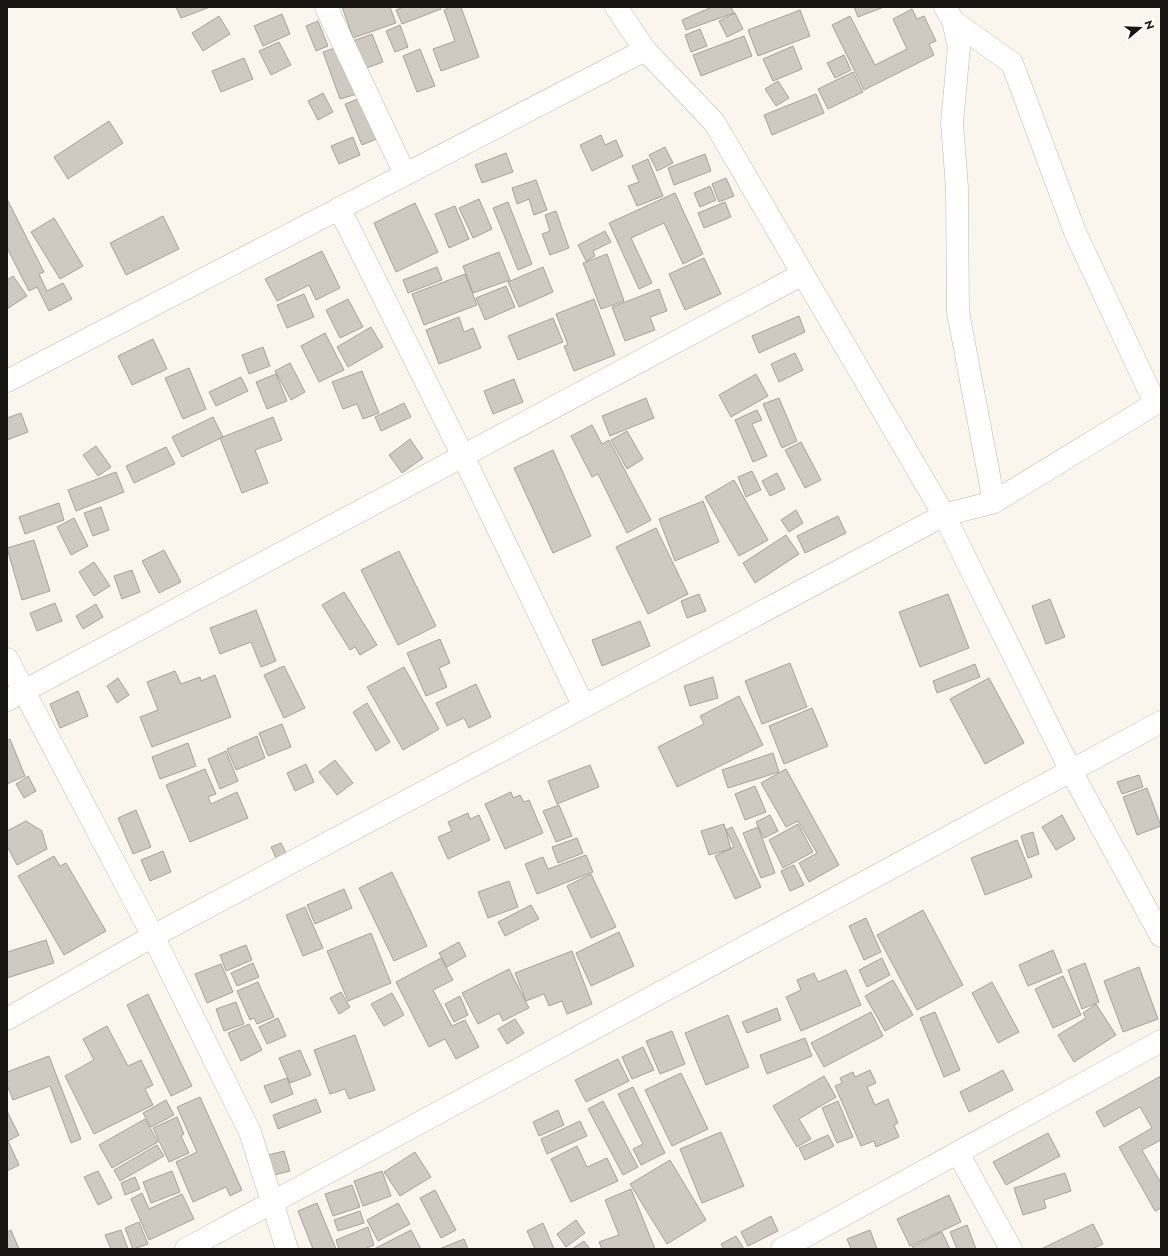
<svg xmlns="http://www.w3.org/2000/svg" width="1168" height="1256" font-family="Jost,sans-serif">
	<rect width="100%" height="100%" fill="#fbf6ed"/>
	<!-- building -->
	<path fill="#cecac1" stroke="#a7a29a" d="M176,7H210L181,18Z
		M342,7H390L396,23L353,38Z
		M404,7H440L441,9L402,24L396,10Z
		M450,7H461L479,57L441,71L433,49L455,41L444,10Z
		M712,7H731L734,13L686,30L682,20Z
		M854,7H884L858,17Z
		M912,9L917,19L924,16L936,41L929,44L934,55L864,90L832,25L850,16L875,65L907,49L893,19Z
		M800,10L810,36L758,56L748,30Z
		M735,13L743,29L727,37L719,21Z
		M282,14L290,34L263,46L254,26Z
		M219,16L230,34L203,51L192,33Z
		M318,21L328,46L316,51L306,26Z
		M400,25L408,47L395,52L386,31Z
		M700,29L707,46L691,52L685,35Z
		M372,34L383,62L361,70L350,42Z
		M744,36L752,56L701,76L693,55Z
		M279,42L291,65L271,75L259,51Z
		M340,46L357,94L340,99L323,52Z
		M793,46L802,69L773,81L763,59Z
		M420,49L435,86L417,92L403,56Z
		M844,55L851,70L835,78L827,63Z
		M244,58L253,79L221,92L212,71Z
		M853,72L863,92L828,109L818,89Z
		M778,81L789,98L776,106L765,89Z
		M323,93L333,112L318,120L308,101Z
		M816,94L824,113L772,135L764,115Z
		M363,97L379,138L362,145L345,104Z
		M109,121L123,143L68,179L54,157Z
		M601,135L605,145L616,140L623,156L592,171L580,145Z
		M353,137L360,155L339,164L331,146Z
		M665,147L673,163L657,171L649,155Z
		M506,153L513,172L482,183L475,165Z
		M705,154L711,171L674,185L668,168Z
		M648,159L663,196L637,206L628,186L639,182L632,166Z
		M726,178L734,196L719,202L712,184Z
		M536,180L547,210L534,215L529,199L517,204L512,188Z
		M710,186L716,200L700,207L694,193Z
		M675,193L703,254L683,264L664,223L631,238L652,283L639,289L609,223Z
		M7,199L44,272L39,274L47,291L63,283L72,299L49,311L37,287L29,291L7,248Z
		M479,199L492,229L473,238L459,208Z
		M508,202L532,264L518,270L493,208Z
		M725,202L731,217L704,228L698,213Z
		M415,203L438,252L396,272L374,223Z
		M455,206L469,239L449,248L435,214Z
		M556,211L569,248L550,255L542,234L550,231L545,215Z
		M163,216L179,249L126,275L110,243Z
		M54,218L83,266L60,279L31,232Z
		M605,231L611,242L593,251L595,256L586,261L578,245Z
		M322,251L340,288L316,300L309,285L277,301L265,279Z
		M499,252L510,280L473,293L463,266Z
		M607,254L624,301L601,309L583,263Z
		M704,258L721,294L685,310L669,274Z
		M437,267L442,280L408,293L403,280Z
		M543,267L553,292L519,307L508,282Z
		M465,274L477,305L424,325L412,294Z
		M13,276L27,296L7,309V280Z
		M506,286L515,307L485,320L476,298Z
		M659,289L667,311L650,317L655,330L625,341L612,307Z
		M304,294L314,317L287,328L277,305Z
		M348,299L363,327L340,338L326,310Z
		M594,299L615,355L574,371L564,346L568,345L556,314Z
		M799,316L805,332L759,353L752,336Z
		M459,317L464,332L473,328L481,348L439,364L426,330Z
		M553,318L563,342L518,360L508,336Z
		M371,327L383,347L348,367L337,347Z
		M325,333L344,370L319,382L301,346Z
		M153,339L167,369L132,385L118,356Z
		M263,347L270,366L249,374L242,355Z
		M795,353L803,370L779,382L771,364Z
		M290,363L305,392L291,400L275,371Z
		M189,368L206,409L183,419L165,378Z
		M362,371L379,413L363,419L357,404L343,409L332,382Z
		M276,374L287,401L267,409L256,382Z
		M756,374L768,396L731,417L719,395Z
		M241,377L248,391L216,406L209,392Z
		M514,379L523,402L493,414L484,391Z
		M646,398L654,418L610,436L602,416Z
		M779,398L797,441L782,448L763,404Z
		M404,403L411,417L381,431L375,417Z
		M757,410L762,420L752,424L767,456L753,462L735,420Z
		M21,413L28,432L7,440V418Z
		M213,417L223,437L182,457L172,437Z
		M273,417L282,440L255,450L268,483L242,493L220,438Z
		M592,425L602,444L609,440L651,520L627,533L598,474L592,477L571,436Z
		M627,431L643,459L627,469L611,440Z
		M410,439L423,458L402,473L389,455Z
		M801,442L821,480L805,488L785,450Z
		M96,446L111,467L98,476L83,455Z
		M166,447L175,464L134,483L126,466Z
		M553,450L591,536L553,553L514,468Z
		M752,471L761,490L746,497L738,477Z
		M116,472L124,492L76,511L68,490Z
		M777,473L785,489L770,496L762,481Z
		M734,480L768,540L739,556L705,497Z
		M703,501L719,542L675,561L659,519Z
		M59,503L64,520L25,534L19,517Z
		M101,507L109,530L93,536L84,513Z
		M796,510L803,523L789,532L781,520Z
		M838,516L846,533L805,553L797,536Z
		M74,518L88,546L71,555L57,527Z
		M656,528L688,594L648,614L616,547Z
		M786,535L799,554L755,583L743,563Z
		M34,540L50,591L22,600L7,548Z
		M164,550L181,582L159,593L142,561Z
		M399,551L436,626L398,645L361,570Z
		M94,562L110,586L94,596L79,572Z
		M132,570L140,592L122,599L114,576Z
		M344,592L377,645L360,655L355,647L350,650L322,605Z
		M699,594L706,611L687,618L681,601Z
		M948,594L969,648L920,667L899,612Z
		M1050,599L1065,637L1046,644L1032,606Z
		M55,603L62,621L37,631L30,613Z
		M96,604L103,617L83,629L76,616Z
		M256,610L276,661L261,667L251,642L220,654L210,628Z
		M640,621L650,646L602,666L592,640Z
		M440,639L450,663L439,668L447,687L426,696L407,653Z
		M790,663L807,707L762,724L745,681Z
		M975,664L980,677L937,693L933,681Z
		M284,666L305,708L284,718L264,675Z
		M404,667L439,729L403,750L367,687Z
		M175,671L181,684L200,677L201,681L215,675L231,717L152,747L140,717L158,710L147,682Z
		M713,677L718,698L690,706L684,686Z
		M118,678L129,695L117,703L107,686Z
		M989,678L1024,743L985,764L950,699Z
		M476,684L491,717L469,728L464,718L447,726L436,703Z
		M78,691L88,716L60,728L50,704Z
		M739,696L763,745L677,787L658,747L704,724L700,716Z
		M367,703L390,742L376,751L353,712Z
		M812,708L828,746L784,764L769,726Z
		M282,724L291,747L268,756L259,733Z
		M257,736L265,758L236,770L227,749Z
		M10,739L25,776L7,784V741Z
		M188,743L196,766L160,779L152,757Z
		M226,751L238,781L220,789L208,759Z
		M773,753L779,772L728,788L722,770Z
		M335,760L353,783L337,795L319,772Z
		M306,764L314,782L295,791L287,773Z
		M590,765L599,787L557,804L548,781Z
		M205,769L216,794L208,797L211,804L237,792L248,818L190,842L166,785Z
		M786,769L839,865L809,882L799,863L817,853L798,821L786,827L761,783Z
		M1139,775L1143,787L1122,794L1117,782Z
		M28,776L36,791L24,798L16,784Z
		M755,786L766,812L745,820L735,794Z
		M1147,788L1161,826L1137,835L1123,797Z
		M511,792L513,798L520,795L524,802L529,800L543,833L505,849L485,804Z
		M559,805L572,836L556,842L543,811Z
		M136,810L151,847L133,854L118,818Z
		M468,813L470,819L479,815L490,840L448,859L438,837L452,831L448,822Z
		M770,815L778,831L764,838L756,822Z
		M1062,815L1075,839L1056,850L1042,827Z
		M26,821L42,831L47,849L17,865L7,846V831Z
		M724,824L731,849L709,855L701,831Z
		M798,824L813,852L783,868L769,840Z
		M732,827L761,887L735,899L715,856L734,847L726,830Z
		M758,827L775,873L761,878L743,833Z
		M1033,832L1039,854L1028,858L1021,836Z
		M577,838L583,853L558,863L552,847Z
		M1017,840L1032,877L985,895L971,858Z
		M281,843L286,853L276,858L271,847Z
		M163,851L171,872L150,881L141,860Z
		M586,855L593,872L537,894L525,864L543,857L548,869Z
		M54,856L60,866L66,863L106,931L64,955L18,876Z
		M794,865L804,885L790,891L781,871Z
		M392,872L427,946L394,961L359,888Z
		M591,874L616,927L591,938L567,886Z
		M509,881L518,907L488,918L478,892Z
		M344,889L352,908L315,924L307,905Z
		M531,905L539,919L505,936L498,922Z
		M305,907L323,948L303,956L286,915Z
		M923,910L963,985L917,1010L877,935Z
		M866,918L881,952L864,960L849,926Z
		M619,932L634,966L591,986L576,953Z
		M371,933L391,983L348,1001L327,951Z
		M46,940L54,963L7,978V952Z
		M459,942L466,956L447,967L439,953Z
		M246,945L252,960L226,971L220,955Z
		M1053,950L1062,972L1028,986L1019,965Z
		M572,951L592,1004L567,1014L562,1001L549,1006L544,994L526,1001L515,973Z
		M441,958L453,980L433,990L452,1026L465,1020L479,1047L456,1059L445,1039L429,1047L396,982Z
		M882,958L890,975L867,987L859,970Z
		M253,963L259,977L237,986L231,973Z
		M1085,963L1099,1002L1082,1009L1068,970Z
		M221,964L233,992L207,1003L195,974Z
		M1139,967L1158,1019L1123,1032L1104,981Z
		M509,969L529,1008L503,1021L499,1013L478,1024L462,993Z
		M846,970L861,1005L801,1031L786,997L801,990L797,980L814,973L818,982Z
		M1063,976L1081,1015L1053,1028L1035,989Z
		M893,980L913,1015L885,1031L865,996Z
		M258,982L274,1017L257,1024L254,1018L250,1020L237,991Z
		M992,982L1019,1032L998,1043L972,993Z
		M341,992L350,1007L339,1014L330,998Z
		M392,993L404,1015L384,1026L371,1004Z
		M148,994L192,1086L171,1096L127,1005Z
		M460,996L468,1015L454,1022L445,1004Z
		M236,1002L244,1024L224,1031L216,1009Z
		M1096,1004L1116,1035L1074,1062L1058,1035L1086,1018L1083,1013Z
		M777,1008L781,1020L747,1033L742,1022Z
		M871,1012L883,1036L824,1067L811,1043Z
		M935,1012L960,1070L944,1077L920,1018Z
		M728,1015L749,1067L706,1085L685,1033Z
		M278,1018L286,1036L267,1044L259,1027Z
		M515,1019L524,1033L507,1044L498,1029Z
		M249,1024L262,1050L241,1061L228,1033Z
		M107,1026L128,1066L141,1060L153,1085L145,1089L153,1105L94,1134L65,1076L94,1060L83,1039Z
		M672,1031L685,1064L660,1074L646,1041Z
		M355,1035L375,1090L349,1099L345,1089L330,1094L314,1050Z
		M805,1038L812,1056L767,1074L760,1055Z
		M643,1047L654,1070L632,1079L622,1057Z
		M300,1050L311,1075L290,1083L279,1058Z
		M49,1056L81,1139L71,1143L50,1086L13,1100L7,1085V1072Z
		M618,1059L629,1081L586,1102L575,1080Z
		M870,1070L876,1083L867,1087L875,1105L888,1099L898,1123L894,1125L899,1137L876,1147L874,1141L861,1146L835,1086L842,1083L840,1078L853,1072L855,1077Z
		M1003,1070L1013,1090L969,1112L960,1092Z
		M681,1073L708,1129L672,1146L645,1090Z
		M824,1076L836,1097L799,1119L811,1139L797,1147L773,1106Z
		M1161,1076V1140L1142,1150L1161,1183V1208L1155,1211L1119,1147L1152,1128L1140,1107L1104,1127L1096,1112Z
		M287,1078L293,1094L271,1103L264,1086Z
		M633,1087L665,1153L641,1165L633,1149L643,1144L618,1094Z
		M200,1097L242,1190L230,1196L226,1187L193,1202L176,1162L197,1152L177,1107Z
		M316,1099L321,1112L278,1129L273,1115Z
		M166,1100L174,1115L151,1127L143,1113Z
		M603,1101L638,1167L623,1175L588,1109Z
		M838,1101L853,1137L837,1143L822,1108Z
		M558,1110L564,1125L539,1136L533,1122Z
		M7,1111L19,1135L8,1141L19,1165L7,1171Z
		M177,1117L184,1134L181,1136L189,1153L169,1162L153,1128Z
		M145,1119L158,1142L112,1168L99,1145Z
		M580,1121L587,1136L547,1154L541,1139Z
		M721,1132L744,1186L702,1203L680,1149Z
		M1048,1133L1060,1156L1006,1185L993,1162Z
		M828,1135L834,1146L805,1160L799,1148Z
		M157,1145L164,1156L120,1181L114,1170Z
		M577,1146L587,1167L607,1158L618,1181L571,1202L551,1159Z
		M284,1151L290,1171L274,1175L268,1155Z
		M415,1152L431,1177L400,1196L384,1172Z
		M670,1160L706,1220L667,1244L630,1184Z
		M98,1171L112,1198L98,1205L84,1177Z
		M172,1171L180,1192L151,1203L143,1182Z
		M382,1171L391,1196L363,1206L354,1181Z
		M1065,1173L1071,1191L1044,1200L1046,1208L1023,1215L1014,1188Z
		M135,1177L140,1189L125,1195L121,1183Z
		M352,1185L360,1207L333,1216L325,1194Z
		M631,1189L655,1249H602L599,1242L619,1235L605,1200Z
		M435,1190L456,1230L441,1238L420,1198Z
		M142,1193L149,1209L182,1194L194,1219L149,1240L131,1199Z
		M949,1195L961,1222L910,1246L897,1219Z
		M317,1203L336,1249H313L298,1211Z
		M398,1203L410,1224L378,1241L367,1220Z
		M360,1211L364,1223L338,1231L334,1220Z
		M771,1216L778,1231L748,1246L741,1232Z
		M576,1220L585,1233L566,1247L557,1234Z
		M139,1222L148,1244L133,1249L125,1228Z
		M543,1223L554,1249H535L527,1231Z
		M1093,1224L1103,1244L1092,1249H1041Z
		M967,1225L976,1249H957L950,1232Z
		M368,1227L374,1245L364,1249H339L336,1240Z
		M11,1230L19,1249H7V1232Z
		M121,1230L128,1249H111L105,1235Z
		M411,1230L421,1249H374Z
		M870,1230L877,1249H851L847,1239Z
		M942,1232L950,1249H913L912,1247Z
		M736,1236L744,1249H724L721,1244Z
		M464,1239L468,1249H439Z
		M584,1241L590,1249H572Z"/>
	<g fill="none" stroke-linecap="round" stroke-linejoin="round">
		<defs>
			<path id="street" d="M326,7L405,174
				M616,7L645,50L714,122L944,515L1071,771L1161,936
				M945,7L953,21L1012,63L1075,232L1155,403
				M953,21L959,47L952,123L957,188L958,312L994,502
				M339,208L463,456L584,707
				M7,381L645,50
				M7,659L153,936L7,1019
				M7,700L801,275
				M958,1153L1011,1249
				M186,1249L1161,722
				M287,1249L250,1132L153,936L944,515L994,502L1161,400
				M782,1249L1161,1041"/>
		</defs>
		<!-- street casing -->
		<use href="#street" stroke="#bfbab1" stroke-width="23"/>
		<!-- street -->
		<use href="#street" stroke="#fff" stroke-width="22"/>
	</g>
	<!-- border -->
	<rect width="1168" height="1256" fill="none" stroke="#171512" stroke-width="16"/>
	<!-- north arrow -->
	<g transform="translate(1140 28) rotate(71)" stroke="#ffffff" stroke-width="3" paint-order="stroke">
	<path d="M0-3L7 15L0 10L-7 15Z" fill="#171512"/>
	<text y="-6" font-size="11" font-weight="bold" text-anchor="middle" fill="#171512">N</text>
	</g>
</svg>
